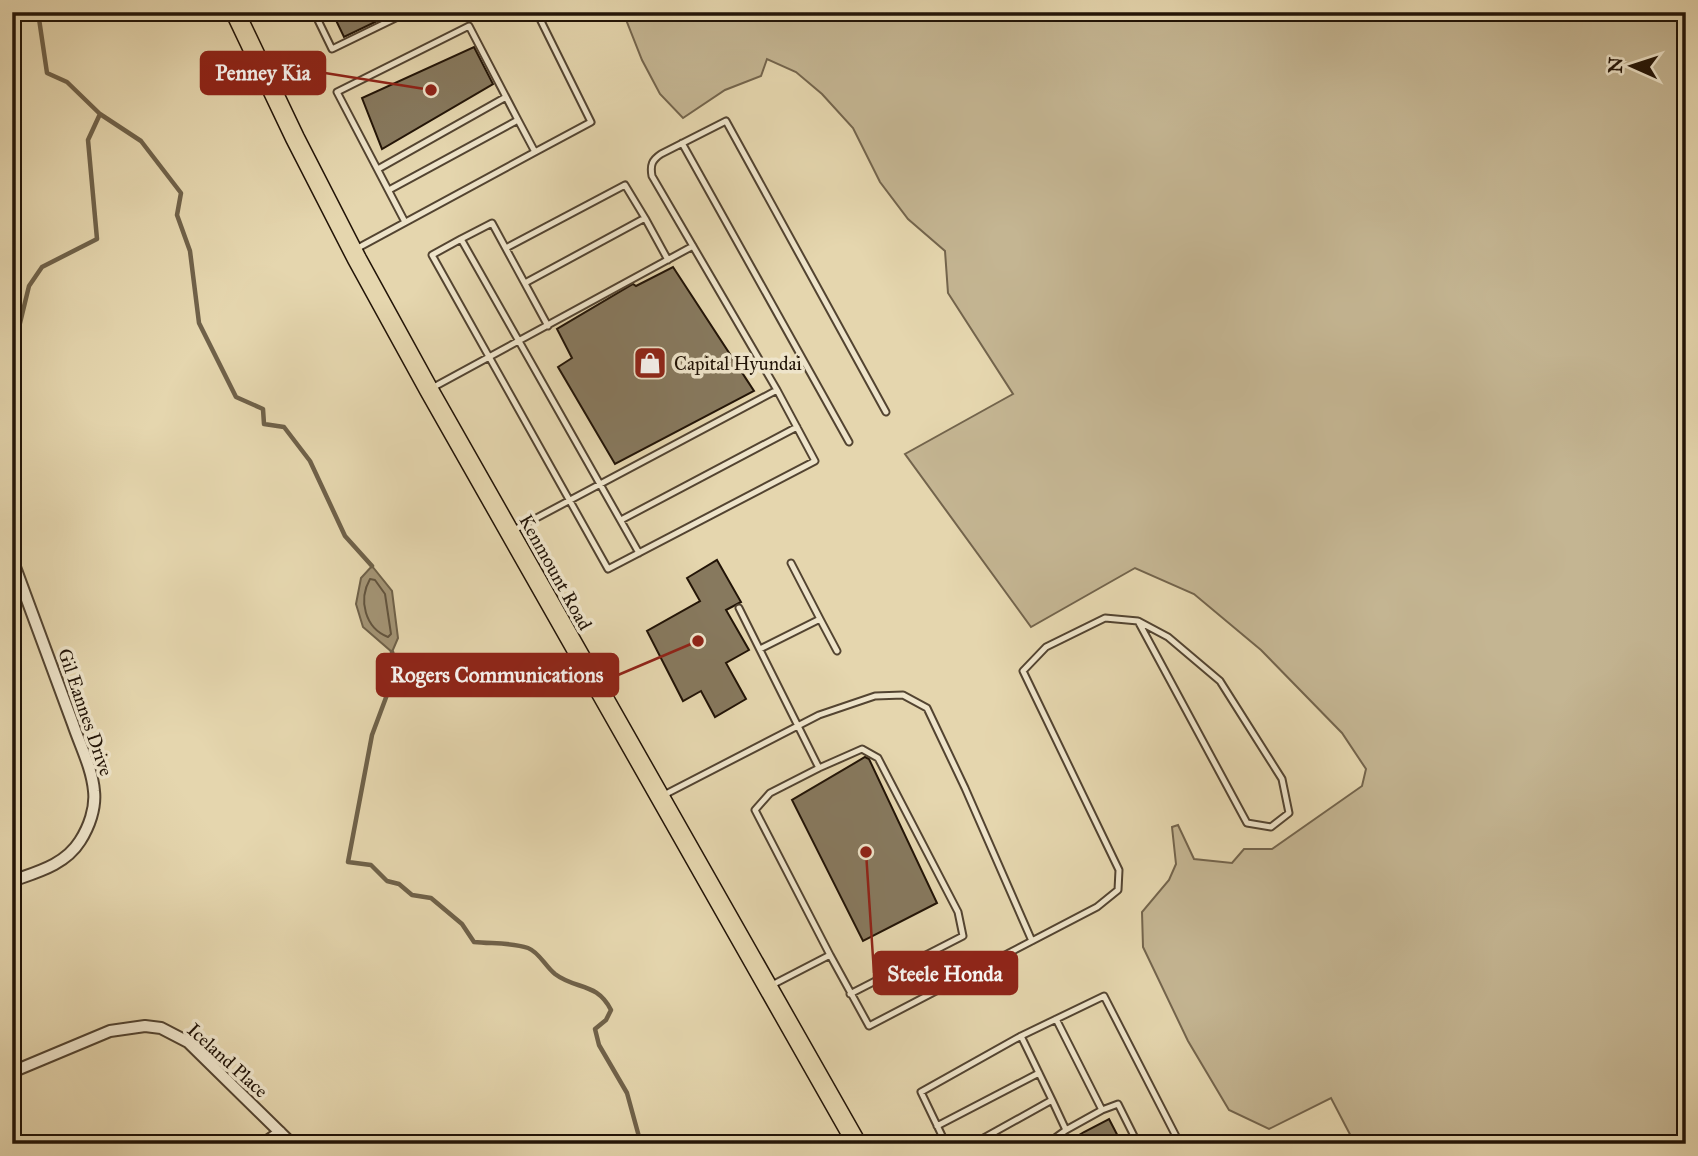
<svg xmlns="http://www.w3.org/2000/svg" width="1698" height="1156" font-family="'IM FELL Great Primer',serif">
	<rect width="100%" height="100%" fill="#e5d6ae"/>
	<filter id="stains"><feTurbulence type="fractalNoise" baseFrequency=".00286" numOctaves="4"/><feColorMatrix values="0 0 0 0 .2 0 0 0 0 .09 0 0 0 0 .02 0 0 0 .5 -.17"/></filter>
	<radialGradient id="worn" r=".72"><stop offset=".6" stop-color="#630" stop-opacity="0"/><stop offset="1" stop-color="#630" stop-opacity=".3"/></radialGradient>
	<!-- green -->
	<path fill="#c4b592" stroke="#73644c" stroke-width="2" d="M623,12H1686V1144H1355L1331,1098L1269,1129L1229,1110L1188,1041L1143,947L1142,912L1169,880L1176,864L1172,827L1178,825L1194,859L1232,863L1244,849H1272L1362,786L1366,769L1342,733L1261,650L1194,594L1135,568L1031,627L905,454L1013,394L948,293L945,251L908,219L880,182L853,128L822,94L796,72L767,59L761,76L725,90L683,118L660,94L642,60Z"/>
	<!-- water -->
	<path fill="#a39475" stroke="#6f6149" stroke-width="2" d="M372,566L392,591L398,638L392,652L363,627L356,604L361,578Z"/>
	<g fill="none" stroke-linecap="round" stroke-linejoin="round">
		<!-- shore -->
		<path stroke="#62543e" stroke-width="2" d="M370,579L375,580L385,594L391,634L388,637C365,628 358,600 370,579Z"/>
		<!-- stream -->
		<path stroke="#6f6149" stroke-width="4.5" d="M38,12L47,73L67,82L100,114L141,141L181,193L177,215L190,251L199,323L236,397L263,409L264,424L284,427L310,461L345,536L372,566
			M12,356L29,286L42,267L97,239L88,140L100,114
			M392,652L397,668L372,735L348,862L371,865L387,881L399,884L412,895L431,898L462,924L474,942C491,944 511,942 528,948C539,952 545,966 555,974C576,990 597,982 611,1010L606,1020L595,1029L599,1045L627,1093L641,1144"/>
	</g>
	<!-- building -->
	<path fill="#87795e" stroke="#221407" stroke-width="2" d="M332,12H396L344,37Z
		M474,47L493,84L382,149L362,98Z
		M673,267L754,391L615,464L558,367L572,358L557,329L633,284L636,286Z
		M717,560L741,602L726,610L749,650L726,663L746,699L715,717L701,691L683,701L647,631L700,601L687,578Z
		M865,757L869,759L937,903L863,941L792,800Z
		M1109,1119L1122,1144H1064L1084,1132Z"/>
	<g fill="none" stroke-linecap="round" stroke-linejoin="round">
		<defs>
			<path id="lane" d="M314,12L332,49L408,12
				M682,143L849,442
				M535,152L591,122L540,19
				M378,169L506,97
				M405,222L337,92L469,26L518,120
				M461,239L492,223L548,326
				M506,248L625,185L645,218
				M356,249L535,152L518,120L389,190
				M525,283L645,218L668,260
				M432,388L693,246
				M621,520L797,427
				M512,531L777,390
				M639,553L461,239L432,255L608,569L815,461L777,390L652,176C650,165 652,160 661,154L726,121L886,412
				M791,563L820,619
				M739,608L819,768L862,749L878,758L958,912L963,936L850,994
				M760,649L820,619L837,651
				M819,768L770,793L755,810L830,955
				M662,796L819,715L875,696L903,695L927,708L965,788L1032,941
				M938,949L954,982
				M772,985L830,955L869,1026L1097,907L1118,890L1119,870L1023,671L1046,647L1105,618L1138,621L1247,823L1271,827L1289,813L1282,779L1220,681L1168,637L1138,621
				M1021,1036L1104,996L1180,1144
				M1052,1100L1066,1130L1102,1110L1056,1019
				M1102,1110L1118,1104L1138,1144
				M937,1126L1039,1073
				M946,1144L921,1092L1021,1036L1052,1100L973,1144
				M1007,1144L1051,1141L1066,1130"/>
			<path id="street" d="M12,559C32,614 53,669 73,724C80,745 92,768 94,791C96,808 89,827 80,841C65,865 37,872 12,881
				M12,1072L110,1031L145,1026L161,1028L188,1042L292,1144
				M263,1144L280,1132"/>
			<path id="primary" d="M235,12L295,138L357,259L429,390L857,1144"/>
		</defs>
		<!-- lane casing -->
		<use href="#lane" stroke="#534431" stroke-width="9"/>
		<!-- street casing -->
		<use href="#street" stroke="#534431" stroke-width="14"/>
		<!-- primary casing -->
		<use href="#primary" stroke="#221407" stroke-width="21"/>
		<!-- lane -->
		<use href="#lane" stroke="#eee4ca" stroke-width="5"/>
		<!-- street -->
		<use href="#street" stroke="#eee4ca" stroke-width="10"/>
		<!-- primary -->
		<use href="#primary" stroke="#e5d6ae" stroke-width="18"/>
	</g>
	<!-- icons -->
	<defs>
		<symbol id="shop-square" viewBox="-11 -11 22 22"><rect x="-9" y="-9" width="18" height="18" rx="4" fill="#8f2418" stroke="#eee4ca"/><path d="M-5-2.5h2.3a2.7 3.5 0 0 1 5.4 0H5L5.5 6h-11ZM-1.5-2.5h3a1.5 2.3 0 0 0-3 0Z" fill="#fff"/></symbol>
	</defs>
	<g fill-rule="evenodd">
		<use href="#shop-square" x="631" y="344" width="38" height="38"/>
	</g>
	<g text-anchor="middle" stroke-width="7" stroke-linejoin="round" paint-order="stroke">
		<!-- poi labels -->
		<g font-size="19" fill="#221407" stroke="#eee4ca" text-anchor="start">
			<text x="674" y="370">Capital Hyundai</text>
		</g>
		<!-- street labels -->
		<g font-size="19" fill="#221407" stroke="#eee4ca">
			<text transform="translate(556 572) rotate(61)" y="7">Kenmount Road</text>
			<text transform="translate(86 712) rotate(71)" y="7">Gil Eannes Drive</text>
			<text transform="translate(228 1060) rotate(42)" y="7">Iceland Place</text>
		</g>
	</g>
	<!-- callouts -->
	<path fill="none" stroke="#8f2418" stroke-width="2.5" d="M431 90L325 73M698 641L618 675M866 852L874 973"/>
	<g fill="#8f2418" stroke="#eee4ca" stroke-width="2.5">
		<circle cx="431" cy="90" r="7"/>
		<circle cx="698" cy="641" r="7"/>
		<circle cx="866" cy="852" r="7"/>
	</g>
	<g fill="#8f2418" stroke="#8f2418" stroke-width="2.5">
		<rect x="201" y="52" width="124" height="42" rx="7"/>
		<rect x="377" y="654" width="241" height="42" rx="7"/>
		<rect x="874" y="952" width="143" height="42" rx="7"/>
	</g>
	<g font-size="21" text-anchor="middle" font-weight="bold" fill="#fff">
		<text x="263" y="80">Penney Kia</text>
		<text x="497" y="682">Rogers Communications</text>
		<text x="945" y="981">Steele Honda</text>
	</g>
	<!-- margin -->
	<rect width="1698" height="1156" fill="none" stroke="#e5d6ae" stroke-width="42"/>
	<rect x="14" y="14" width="1670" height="1128" fill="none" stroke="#221407" stroke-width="3.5"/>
	<rect x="21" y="21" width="1656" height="1114" fill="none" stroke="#221407" stroke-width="2"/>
	<!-- north arrow -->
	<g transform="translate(1632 66) rotate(273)" stroke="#eee4ca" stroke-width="5" paint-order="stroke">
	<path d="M0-5L12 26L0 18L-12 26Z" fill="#221407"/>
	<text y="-10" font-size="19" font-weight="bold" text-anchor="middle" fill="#221407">N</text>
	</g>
	<rect width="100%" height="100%" filter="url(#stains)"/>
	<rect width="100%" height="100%" fill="url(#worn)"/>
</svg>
